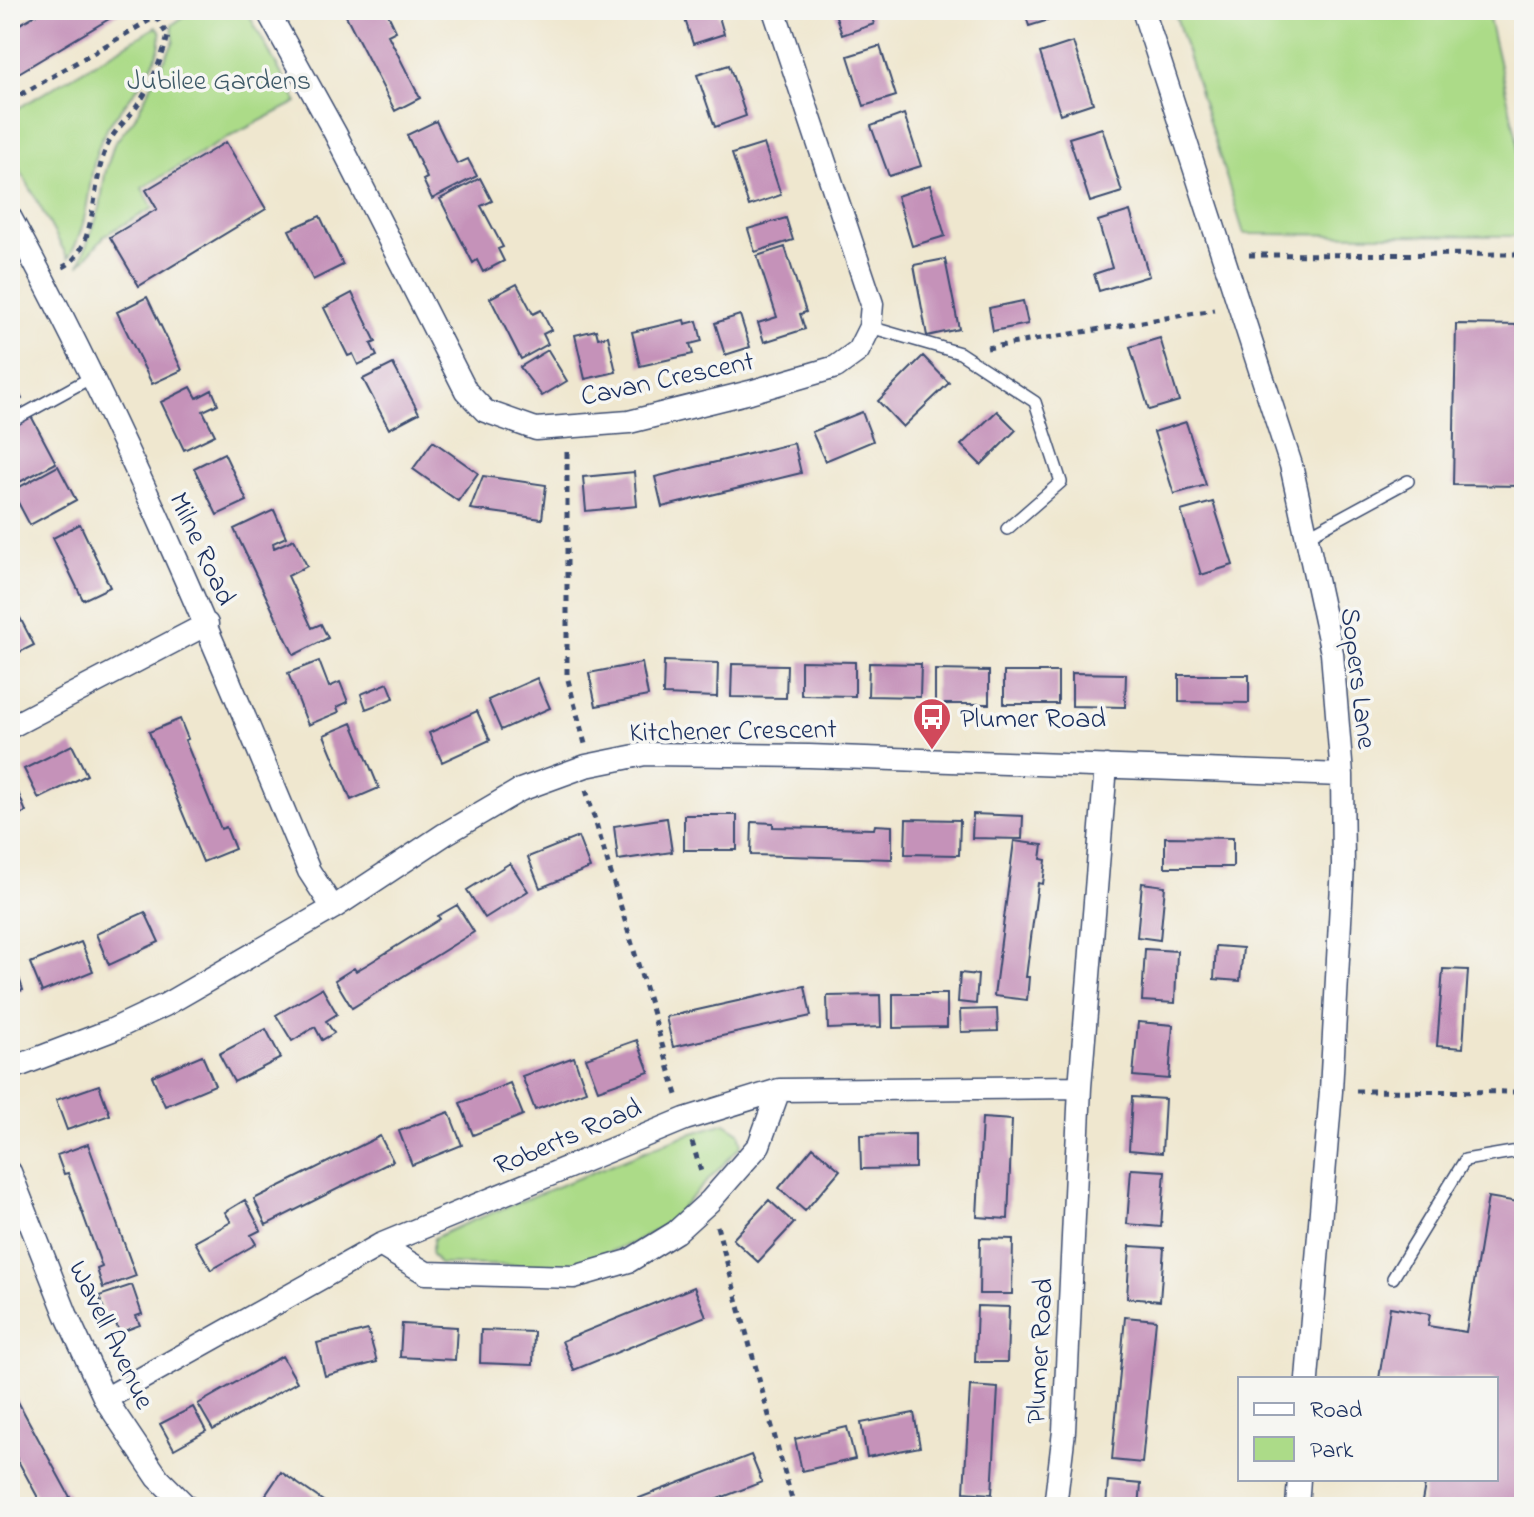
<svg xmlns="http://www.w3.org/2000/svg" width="1534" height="1517" font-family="'Indie Flower',sans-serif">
	<rect width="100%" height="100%" fill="#f6f6f2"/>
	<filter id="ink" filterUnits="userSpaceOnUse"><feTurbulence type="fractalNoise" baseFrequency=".0125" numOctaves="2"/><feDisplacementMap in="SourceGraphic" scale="16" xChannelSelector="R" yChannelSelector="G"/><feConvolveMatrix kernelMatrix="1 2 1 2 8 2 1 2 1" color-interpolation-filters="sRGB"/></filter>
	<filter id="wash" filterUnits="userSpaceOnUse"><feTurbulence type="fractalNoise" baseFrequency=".006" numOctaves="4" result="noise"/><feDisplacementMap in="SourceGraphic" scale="32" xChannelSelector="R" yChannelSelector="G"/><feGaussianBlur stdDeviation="1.8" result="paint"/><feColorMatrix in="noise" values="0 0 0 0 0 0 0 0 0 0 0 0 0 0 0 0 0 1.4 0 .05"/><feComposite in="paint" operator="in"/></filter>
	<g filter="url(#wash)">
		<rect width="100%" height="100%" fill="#efe7cf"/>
		<!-- green -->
		<path fill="#acdb88" stroke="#648573" stroke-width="2" d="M193,10H246L297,102L227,138L142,188L153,208L105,235L79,266L100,208L105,174L114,144L134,119L174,41L172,25Z
			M1174,10H1487L1517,139V236L1244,234Z
			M156,27L160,30C166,62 124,102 108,127C83,166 96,216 68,258L10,151V113Z
			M725,1123L739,1132L742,1145L664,1226L633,1243L571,1267L439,1264L431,1253L434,1238L462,1225L680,1137Z"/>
		<g id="blocks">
			<!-- building -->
			<path fill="#c592b9" d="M44,10H124L10,78V30Z
				M343,10H386L396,31L388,35L420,98L395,111Z
				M682,10H717L724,34L693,44Z
				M834,10H870L874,24L842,35Z
				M1024,10H1060L1062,16L1029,26Z
				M1073,42L1093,103L1060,114L1040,53Z
				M880,46L896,96L864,106L848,56Z
				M729,65L746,116L715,127L697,75Z
				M904,114L921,166L889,176L871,126Z
				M436,121L457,164L468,159L477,176L432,199L423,180L427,178L407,135Z
				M1102,128L1122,192L1090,202L1069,138Z
				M226,142L266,209L139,286L110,237L157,209L146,190Z
				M764,144L781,195L749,206L732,154Z
				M480,178L492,201L481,206L503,247L498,249L504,261L483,272L477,260L473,263L440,199Z
				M930,185L945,236L912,246L897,196Z
				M1130,211L1149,276L1099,291L1094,274L1112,268L1098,221Z
				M320,216L343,265L313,280L289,230Z
				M786,218L793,240L755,252L748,229Z
				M785,247L806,312L800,314L805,329L764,342L758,323L777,317L757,256Z
				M945,259L959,329L927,336L914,265Z
				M517,284L533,314L541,310L551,330L543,334L548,344L521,359L490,298Z
				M352,293L376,342L371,344L377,356L358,365L353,354L348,356L324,308Z
				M147,297L182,370L152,384L117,312Z
				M1023,301L1028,324L993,331L989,308Z
				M740,315L750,347L725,355L715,323Z
				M684,320L685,324L697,321L702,341L690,344L693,354L640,366L632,332Z
				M1456,324L1524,325V486L1453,485Z
				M596,330L598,338L608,336L616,372L585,379L575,335Z
				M1160,338L1179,401L1149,410L1130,347Z
				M548,350L567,381L542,396L520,367Z
				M923,356L949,383L903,427L878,401Z
				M393,364L419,413L389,429L363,379Z
				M10,377L22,399L10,406Z
				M191,387L197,398L212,390L218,404L203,411L215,435L184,450L161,402Z
				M997,411L1016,430L981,465L961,445Z
				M862,412L873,441L825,461L812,432Z
				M30,414L56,463L10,487V424Z
				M1186,422L1206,485L1174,494L1154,432Z
				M433,441L478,473L458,501L413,469Z
				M794,443L801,473L662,507L655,477Z
				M224,453L247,501L217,515L194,468Z
				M58,466L76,500L30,525L12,491Z
				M634,472L637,506L586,511L583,477Z
				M483,476L546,485L542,519L470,509Z
				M1213,502L1233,565L1201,575L1181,511Z
				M274,510L286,537L273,543L274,548L294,539L307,566L288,576L312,628L321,624L328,638L294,655L234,529Z
				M80,524L110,587L83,600L53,538Z
				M18,614L34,645L10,657V618Z
				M319,661L329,687L340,682L348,702L337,707L339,712L308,725L288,673Z
				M664,661L718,663L717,697L663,695Z
				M801,661L855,662V696L801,695Z
				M642,663L648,696L596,706L589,673Z
				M869,663L921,664L920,697L868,696Z
				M732,664L787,665L786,698L731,697Z
				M935,670L989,671V704H935Z
				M1004,672H1058V704H1004Z
				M1072,673L1126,674L1125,707L1072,706Z
				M1179,675H1249V703L1179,702Z
				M537,678L550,708L501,730L488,700Z
				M388,683L394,698L366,709L361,694Z
				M477,711L490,740L442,762L429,733Z
				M180,719L188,739L185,740L221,829L226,827L235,849L203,862L149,732Z
				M352,723L379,788L351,800L324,735Z
				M72,745L87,775L39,799L24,769Z
				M13,780L26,812L10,819V781Z
				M973,814L1023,816L1022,839L972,838Z
				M684,815H737V850H684Z
				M667,818L672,852L618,860L614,826Z
				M906,819L960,820L959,855L905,854Z
				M752,822L773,823V827L874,829L875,825L892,826V859L751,855Z
				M578,837L590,868L540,888L528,857Z
				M1165,837L1233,838V867H1165Z
				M1014,841L1043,845L1041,859L1046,860L1043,884L1038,883L1026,977H1029L1027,1000L994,996Z
				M510,863L528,891L485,918L467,890Z
				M1142,883L1165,886L1160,940L1137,937Z
				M457,905L474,932L352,1008L335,980L354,968L356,971L368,964L440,919L438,916Z
				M145,912L159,942L109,965L96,934Z
				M81,942L93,971L42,992L30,963Z
				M1216,946L1243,948L1240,981L1214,979Z
				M1145,949L1177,951L1175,1003L1142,1001Z
				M14,962L23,990L10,994V963Z
				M1443,969L1468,970L1463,1048L1437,1046Z
				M960,973L978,975L976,1004L958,1002Z
				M805,986L811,1016L673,1047L666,1017Z
				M322,988L337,1014L326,1021L334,1033L322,1040L315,1027L292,1041L276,1015Z
				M893,994H947V1027L893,1028Z
				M880,995L881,1027L828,1029L827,996Z
				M997,1009L998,1031L961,1032L960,1010Z
				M1138,1022L1173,1025L1169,1079L1133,1076Z
				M266,1029L281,1058L234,1082L219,1054Z
				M637,1040L649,1072L598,1090L586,1058Z
				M202,1055L215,1085L165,1106L152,1076Z
				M574,1057L586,1091L535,1110L522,1076Z
				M510,1083L523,1115L473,1135L460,1103Z
				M99,1085L110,1115L67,1130L56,1100Z
				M1132,1097L1165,1099L1162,1153L1129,1150Z
				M449,1112L462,1145L412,1165L399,1131Z
				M982,1118L1012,1120L1008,1219L977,1217Z
				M915,1134V1168L861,1169L860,1135Z
				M380,1136L393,1161L266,1225L254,1199Z
				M88,1144L136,1276L103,1288L97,1269L102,1267L97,1253L68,1173L64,1174L57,1155Z
				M813,1147L840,1170L805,1211L779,1188Z
				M1131,1169L1165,1171L1161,1227L1127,1224Z
				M1488,1197L1524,1203V1474L1519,1507H1421L1426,1479H1496V1379H1379L1390,1307L1430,1314L1428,1326L1466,1332Z
				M245,1200L261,1230L251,1235L256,1244L211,1270L195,1242L231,1222L225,1212Z
				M769,1200L794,1223L758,1262L733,1239Z
				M980,1238L1013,1239L1012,1294H979Z
				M1130,1246L1164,1248L1160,1301L1127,1298Z
				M132,1285L142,1314L136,1316L140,1325L119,1333L116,1323L110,1325L99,1296Z
				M694,1287L706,1316L574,1370L562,1341Z
				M977,1306L1009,1307L1007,1362H975Z
				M1125,1317L1156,1320L1142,1463L1112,1460Z
				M402,1324L457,1327L455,1360L400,1357Z
				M368,1330L377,1362L325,1376L317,1343Z
				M481,1330L534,1332L533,1365L480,1363Z
				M282,1356L297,1382L213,1430L198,1404Z
				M970,1386L998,1388L992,1494L964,1492Z
				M10,1387L70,1497L52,1507H43L10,1446Z
				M193,1407L206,1431L174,1449L160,1424Z
				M914,1413L920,1447L867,1457L861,1423Z
				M847,1427L855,1459L802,1471L795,1439Z
				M751,1455L762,1482L697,1507H616Z
				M281,1472L326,1503L323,1507H268L261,1502Z
				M1108,1481L1141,1484L1139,1507H1106Z"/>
		</g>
	</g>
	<g filter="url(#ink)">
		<use href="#blocks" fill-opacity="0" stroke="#3b4b6f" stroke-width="2"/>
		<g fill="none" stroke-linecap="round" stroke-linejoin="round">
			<defs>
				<path id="service" d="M870,327L960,353L1035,402L1061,482L1007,529
					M10,422L92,377
					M1307,536L1408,481
					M1393,1278L1465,1160L1524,1150"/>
				<path id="minor" d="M267,10L335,133L466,391L485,411L536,429L629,422L750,392L836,367L858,351L870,327L872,304L774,10
					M1143,10L1291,465L1332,653L1342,775L1343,865L1331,1091L1307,1379
					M10,217C125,428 217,650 309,871L333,908
					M10,727L207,624
					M10,1069L112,1030L165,1005L333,908L445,834L520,790L586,766L645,754L809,756L1342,775
					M10,1172L66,1314L105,1399L158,1478L187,1507
					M380,1245L426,1273L574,1277L629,1261L676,1232L710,1201L759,1145L779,1090
					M105,1399L380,1245L685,1119L779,1090L1080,1087
					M1055,1507L1064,1431L1080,1087L1106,766
					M1297,1507L1299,1479"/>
			</defs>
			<!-- service casing -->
			<use href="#service" stroke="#3b4b6f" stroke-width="14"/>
			<!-- minor casing -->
			<use href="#minor" stroke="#3b4b6f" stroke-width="25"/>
			<!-- path -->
			<path stroke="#3b4b6f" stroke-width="5" stroke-dasharray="6 6" stroke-linecap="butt" d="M10,101L167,10
				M1249,255L1524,254
				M63,267C95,252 93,189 102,160C110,133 119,129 135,109C150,88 161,61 168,36L156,17
				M987,348L1214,310
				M567,452V676L585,744
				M586,790L678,1098
				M1356,1091L1524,1092
				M692,1142L702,1175
				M717,1226L794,1507"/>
			<!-- service -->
			<use href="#service" stroke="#fff" stroke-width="11"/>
			<!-- minor -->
			<use href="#minor" stroke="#fff" stroke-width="22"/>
		</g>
	</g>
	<!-- icons -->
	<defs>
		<symbol id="bus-pin" viewBox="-11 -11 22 30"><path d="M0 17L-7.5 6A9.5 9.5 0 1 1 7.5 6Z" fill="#d1495b" stroke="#f6f6f2"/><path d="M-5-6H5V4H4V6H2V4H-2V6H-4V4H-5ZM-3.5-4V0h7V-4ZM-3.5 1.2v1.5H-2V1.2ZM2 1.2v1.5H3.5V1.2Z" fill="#fff"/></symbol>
	</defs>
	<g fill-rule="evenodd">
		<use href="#bus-pin" x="910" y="695" width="44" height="60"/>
	</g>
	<g text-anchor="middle" stroke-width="7" stroke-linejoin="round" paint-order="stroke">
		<!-- park labels -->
		<g font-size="28" fill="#3f5a68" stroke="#f6f6f2">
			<text x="219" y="89">Jubilee Gardens</text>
		</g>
		<!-- street labels -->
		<g font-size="28" fill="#1b2f5e" stroke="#f6f6f2">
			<text transform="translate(667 377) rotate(-12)" y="10">Cavan Crescent</text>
			<text transform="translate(204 548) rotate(65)" y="10">Milne Road</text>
			<text transform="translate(1360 678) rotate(83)" y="10">Sopers Lane</text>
			<text transform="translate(733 729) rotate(-1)" y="10">Kitchener Crescent</text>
			<text transform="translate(567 1135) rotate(-23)" y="10">Roberts Road</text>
			<text transform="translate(113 1334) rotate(64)" y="10">Wavell Avenue</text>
			<text transform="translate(1038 1351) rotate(-87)" y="10">Plumer Road</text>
		</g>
		<!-- poi labels -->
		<g font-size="28" fill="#1b2f5e" stroke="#f6f6f2" text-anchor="start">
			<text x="960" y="727">Plumer Road</text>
		</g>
	</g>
	<!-- margin -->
	<rect width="1534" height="1517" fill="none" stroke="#f6f6f2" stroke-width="40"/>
	<!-- legend -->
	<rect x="1238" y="1377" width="260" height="104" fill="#f6f6f2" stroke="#9ea6b7" stroke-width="2"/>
	<rect x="1254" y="1403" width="40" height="12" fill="#ffffff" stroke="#9ea6b7" stroke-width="2"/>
	<text x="1310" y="1417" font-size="24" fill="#1b2f5e">Road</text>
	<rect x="1254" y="1437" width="40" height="24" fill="#acdb88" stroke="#9ea6b7" stroke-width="2"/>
	<text x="1310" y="1457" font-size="24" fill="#1b2f5e">Park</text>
</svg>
